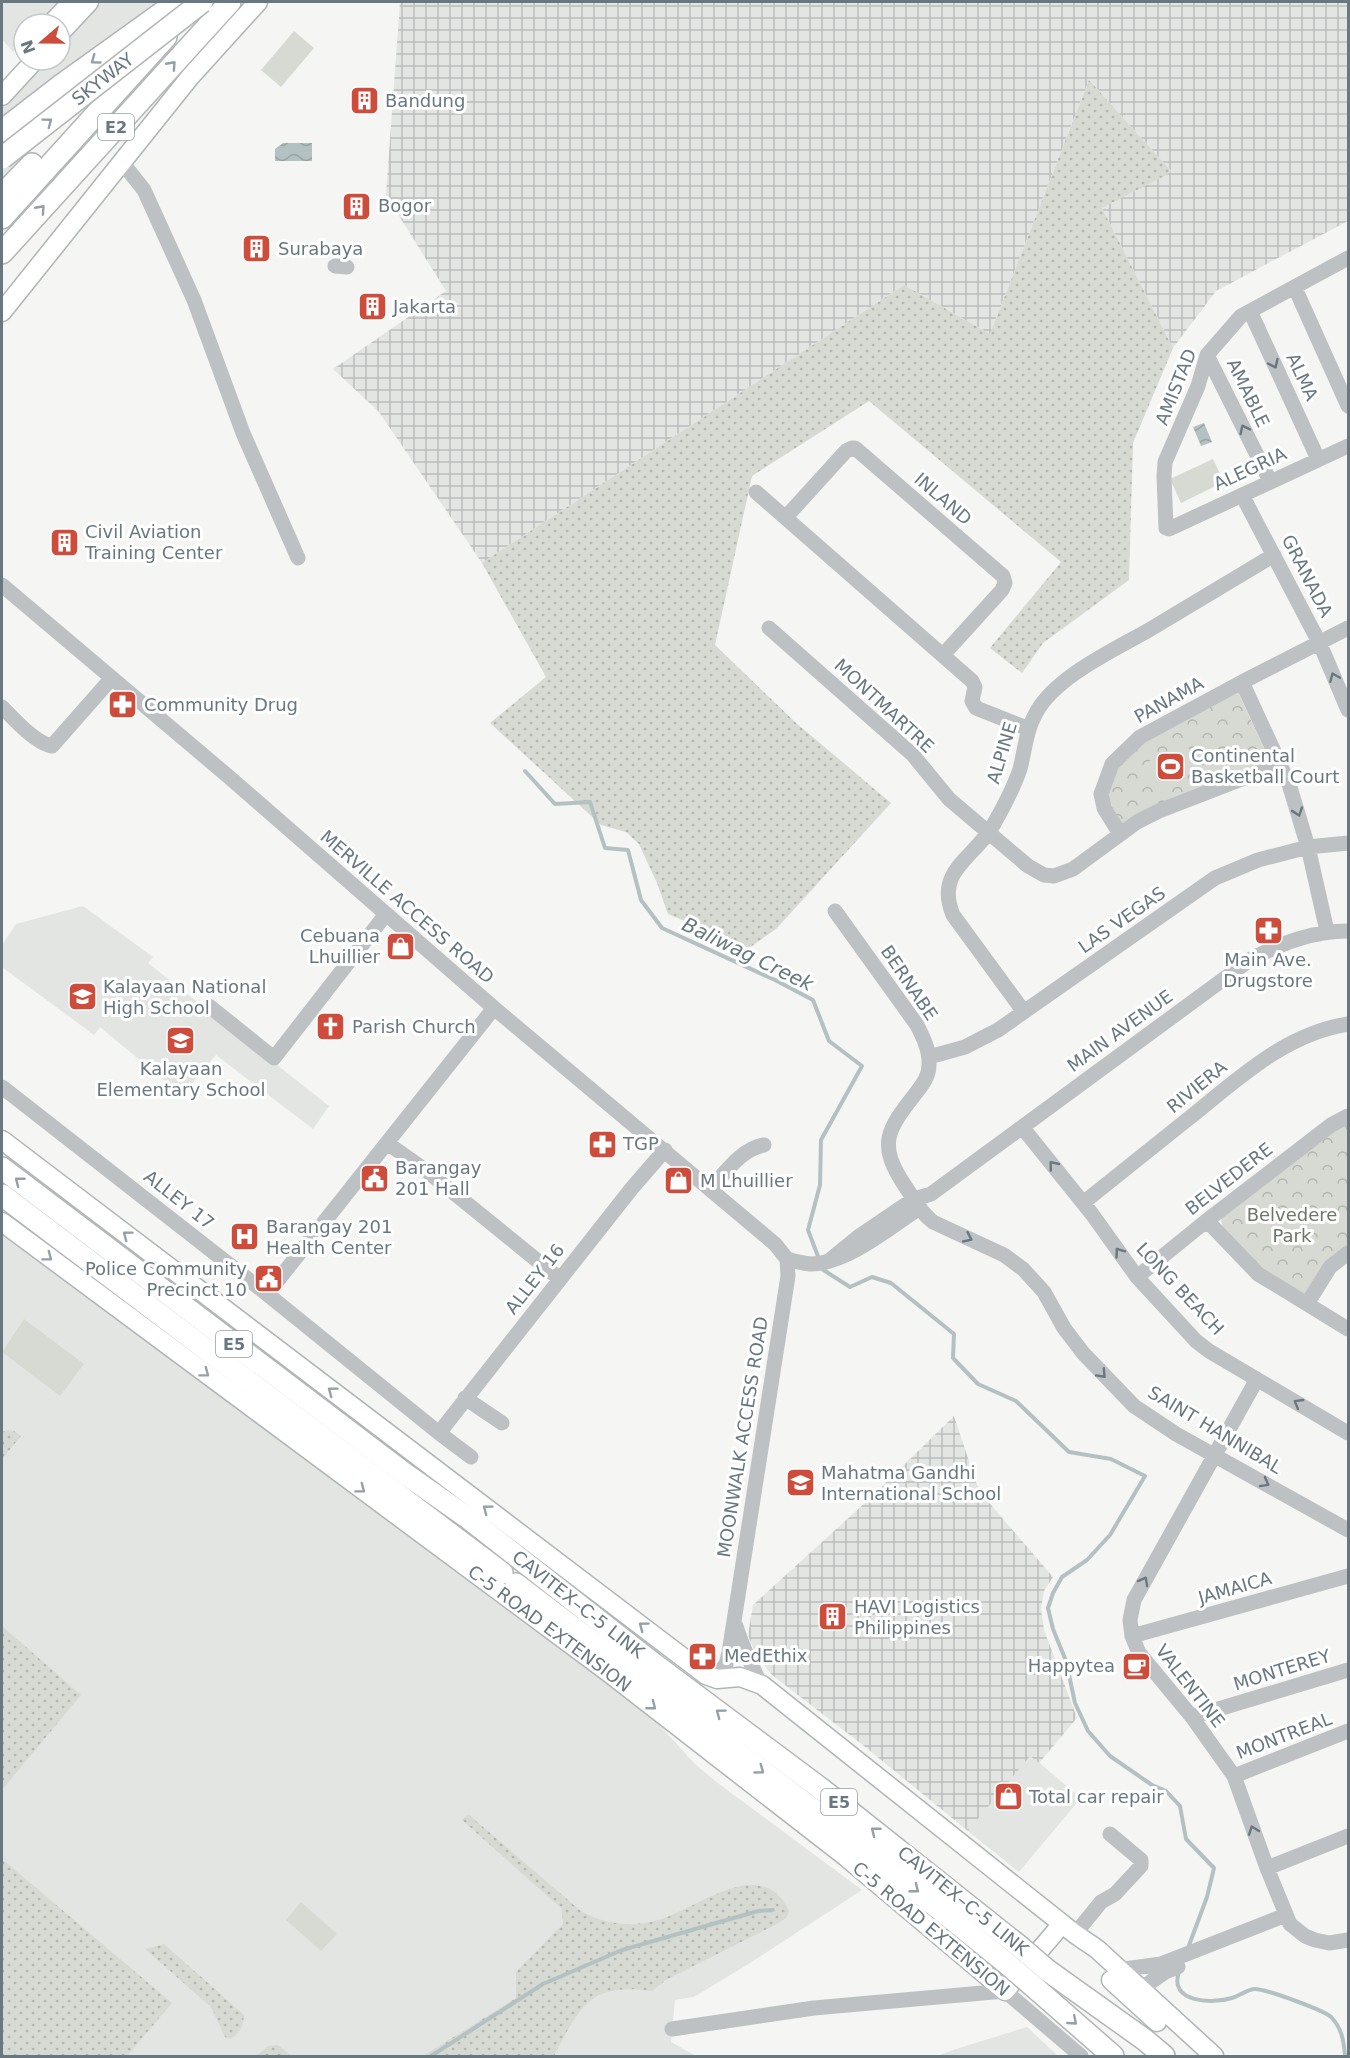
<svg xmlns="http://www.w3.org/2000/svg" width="1350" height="2058" font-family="'DejaVu Sans',sans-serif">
	<defs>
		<pattern id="industrial-grid" width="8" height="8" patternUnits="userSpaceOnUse" patternTransform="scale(1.5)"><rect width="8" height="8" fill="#e3e5e3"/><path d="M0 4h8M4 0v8" fill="none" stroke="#bcbebd"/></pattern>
		<pattern id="grass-dots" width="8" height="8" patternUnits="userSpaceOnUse" patternTransform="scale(1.5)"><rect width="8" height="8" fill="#d6dad2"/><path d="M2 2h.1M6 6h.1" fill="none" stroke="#b1b6b0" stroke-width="1.8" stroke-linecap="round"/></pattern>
		<pattern id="forest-crowns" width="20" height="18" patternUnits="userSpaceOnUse" patternTransform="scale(1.5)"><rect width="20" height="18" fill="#d6dad2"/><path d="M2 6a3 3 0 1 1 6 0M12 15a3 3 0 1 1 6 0" fill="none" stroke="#b1b6b0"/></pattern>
		<pattern id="water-waves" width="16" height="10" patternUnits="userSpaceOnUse" patternTransform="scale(1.5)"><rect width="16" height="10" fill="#b4c1c3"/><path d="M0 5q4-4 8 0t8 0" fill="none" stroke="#96a2a4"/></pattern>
	</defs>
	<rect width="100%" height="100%" fill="#f5f5f3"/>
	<!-- built -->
	<path fill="#e3e5e3" d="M2,2H61L40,24H24V41L13,52L2,39Z
		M98,2H168L2,183V106L44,60H60V43Z
		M83,906L153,957L148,963L329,1106L313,1129L216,1055L182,1095L100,1027L94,1035L2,967V945L16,924Z
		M2,1227L640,1704L695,1764L719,1784L862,1890L750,1963L694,1997L675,2000L671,2042L696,2056H2Z
		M1030,1755L1081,1798L1019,1872L968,1831Z
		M1027,2027L1058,2056H937L956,2049Z"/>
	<!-- industrial -->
	<path fill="url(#industrial-grid)" d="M400,2H1348V221L1216,291L1173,348L1102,208L1171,171L1089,80L990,334L904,285L482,563L379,412L333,369L446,291L386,195Z
		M954,1416L979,1491L1053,1577L1044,1591L1041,1609L1044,1630L1077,1718L1039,1763L1030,1756L968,1831L864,1746L772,1675L756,1655L748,1635L753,1605L867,1501Z"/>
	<!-- grass -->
	<path fill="url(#grass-dots)" d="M1089,80L1172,172L1102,208L1173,348L1133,443L1129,580L1043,643L1022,673L990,648L1061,562L869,401L752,476L715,645L796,723L891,803L776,929L749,948L668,914L657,883L639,844L626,832L601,825L490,723L546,677L482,563L904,285L990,334Z
		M6,1430L14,1431L21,1436L2,1459V1432Z
		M2,1626L81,1695L2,1790Z
		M468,1814L582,1912C604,1923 625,1927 650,1922C693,1914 760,1850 789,1911L786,1918L777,1924L666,1980L652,1991C589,1982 580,2007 554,2056H423L516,1998V1972L563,1924L561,1908L462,1820Z
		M2,1859L172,2003L127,2056H2Z
		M164,1944L244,2015C243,2026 241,2032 231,2039L225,2037L211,2007L145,1949Z
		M278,2045L291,2056H256L268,2046Z"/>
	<!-- forest -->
	<path fill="url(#forest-crowns)" d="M1238,692L1270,761L1122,827C1115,816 1109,807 1108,793C1108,748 1204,710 1238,692Z
		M1348,1124V1246L1304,1295L1264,1278L1222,1227L1221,1217L1333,1128Z"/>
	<!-- garden -->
	<path fill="#d6dad2" d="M294,31L314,48L281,87L261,70Z
		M1213,459L1224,482L1181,503L1170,479Z
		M1184,741L1199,766L1155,791L1141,766Z
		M24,1319L84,1364L60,1396L2,1352Z
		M301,1902L337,1934L321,1951L286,1920Z"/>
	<!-- water -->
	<path fill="url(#water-waves)" d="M283,143H312V161H275V149Z
		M1204,423L1212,442L1201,446L1193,427Z"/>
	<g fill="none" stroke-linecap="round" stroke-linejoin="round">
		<!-- stream -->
		<path stroke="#b4c1c3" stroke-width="4" d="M525,771L555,804L590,802L605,848L628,850L641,900L662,928L775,980L813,1000L829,1041L862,1066L821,1140L820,1185L808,1230L819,1259
			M821,1266L822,1269L850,1287L872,1277L891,1283L954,1334L953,1358L978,1384L1016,1401L1069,1452L1111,1459L1145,1476L1110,1535L1087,1560L1062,1577L1053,1593L1048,1608L1053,1629L1066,1661L1075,1703L1088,1731L1110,1756L1152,1785L1166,1791L1180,1806L1186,1839L1214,1868L1207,1897L1188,1948
			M1179,1972C1168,2003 1213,2004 1232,1998C1239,1996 1246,1990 1254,1989C1263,1988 1327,2011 1332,2018C1342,2029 1344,2042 1345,2056
			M431,2056L543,1984L622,1950L758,1911L773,1910"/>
		<defs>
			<g id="major">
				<path d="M51,24L72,2"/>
				<path d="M60,33L89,2"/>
				<path d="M2,96L35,60"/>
				<path d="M2,312L190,77L258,2"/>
				<path d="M2,1140L706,1675L717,1679L740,1677L762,1685L1075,1934L1097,1949L1214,2056"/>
				<path id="s1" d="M2,1222L608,1672L846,1857L1005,1991L1062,1924"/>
				<path d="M1111,1980L1157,2022"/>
			</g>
			<g id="highway">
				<path d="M2,131L60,86L177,2"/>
				<path d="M2,195L32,164"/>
				<path d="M2,218L166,37"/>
				<path d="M2,253L230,2"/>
				<path id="s2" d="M2,1168L404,1473L468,1518L654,1664L820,1788L1019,1946"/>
				<path d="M2,1195L502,1573"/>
				<path d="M516,1584L860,1845L1005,1962"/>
				<path d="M1047,1970L1145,2040L1164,2056"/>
				<path d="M1033,1986L1113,2056"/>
			</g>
		</defs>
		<!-- major casing -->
		<use href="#major" stroke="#afb4b6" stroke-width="21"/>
		<!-- highway casing -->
		<use href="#highway" stroke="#b1b5b7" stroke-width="24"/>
		<!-- minor -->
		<path stroke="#bdc1c4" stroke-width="15" d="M121,161L144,190L194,300L243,433L298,558
			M1348,258L1241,316L1207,355L1198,386L1165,462L1164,476L1166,528L1169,529L1348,446
			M335,266L347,267
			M1295,288L1348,406
			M1250,311L1318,459
			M1207,355L1270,481
			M756,492L972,681L975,687L972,701L976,708L1029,729
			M1242,495L1320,644L1348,710
			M786,517L846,451L852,448H855L1003,576L1005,583L1002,590L943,655
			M2,585L229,777L494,1008L775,1244L787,1259L788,1276L729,1653L726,1664L719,1673L706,1675
			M769,628L913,755L949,799L1028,866L1044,875L1054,876L1073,869L1137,822L1159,811L1280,764
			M1242,682L1289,784L1308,847L1327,931
			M2,707C14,719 35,743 52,746L111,679
			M1120,834L1104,808L1101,794L1112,764L1140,737L1242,682L1348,628
			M835,911L917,1025C923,1037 930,1051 929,1065C929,1076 923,1084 916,1093C887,1130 877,1144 905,1186C914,1199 921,1213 933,1222L1004,1255L1023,1269L1044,1292L1064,1328L1083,1353L1134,1406L1176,1434L1348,1530
			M209,1006L274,1058L386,914
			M1024,1012L953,915C935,871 972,860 992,827C1003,808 1013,790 1020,769C1025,750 1026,730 1036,713C1055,677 1114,650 1149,630C1191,605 1232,580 1274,555
			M929,1057L965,1047L998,1030L1215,878L1258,860L1308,847L1348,843
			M2,1087L267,1294L439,1433L471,1457
			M1022,1127L1092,1214L1137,1277L1196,1341L1209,1351L1348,1433
			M387,1143L428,1172L560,1279
			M710,1189C725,1173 741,1149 764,1145
			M1083,1203C1118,1175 1153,1147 1188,1119C1237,1080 1284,1034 1348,1024
			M1205,1222L1213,1227L1258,1274L1348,1329
			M787,1259C794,1261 802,1263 810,1264C845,1264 887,1230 915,1211
			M831,1259L858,1237L914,1199L931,1194L1251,959C1282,943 1313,931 1348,931
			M1137,1277L1205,1222L1331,1125L1348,1116
			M267,1294L494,1008
			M1307,1304L1330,1267L1348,1253
			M1257,1379L1134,1600L1130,1620L1132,1636L1139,1653L1192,1717L1234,1776L1267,1868L1290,1924L1305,1936L1315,1940L1329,1943L1348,1940
			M465,1398L502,1423
			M439,1433L632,1188L665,1150
			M736,1626C742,1647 752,1664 760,1684
			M1132,1636L1348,1576
			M1192,1717L1348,1670
			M1234,1776L1348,1731
			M1267,1868L1348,1836
			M1075,1934L1101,1902L1115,1894L1141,1866V1860L1110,1834
			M1113,1973L1117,1970L1161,1964L1286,1915
			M1132,1995L1165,1972L1178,1967
			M672,2029L814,2008L1005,1991L1081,2056"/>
		<!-- major -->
		<use href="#major" stroke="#fff" stroke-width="18"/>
		<!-- highway -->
		<use href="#highway" stroke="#fff" stroke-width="21"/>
		<defs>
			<g id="highway-bridge">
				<path id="s3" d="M2,158L202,2"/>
				<path d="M1019,1946L1047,1970"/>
				<path d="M1005,1962L1033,1986"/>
			</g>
		</defs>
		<!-- highway-bridge casing -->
		<use href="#highway-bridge" stroke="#b1b5b7" stroke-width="24" stroke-linecap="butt"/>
		<!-- highway-bridge -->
		<use href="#highway-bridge" stroke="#fff" stroke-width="21"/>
	</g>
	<!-- one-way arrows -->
	<defs><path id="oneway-chevron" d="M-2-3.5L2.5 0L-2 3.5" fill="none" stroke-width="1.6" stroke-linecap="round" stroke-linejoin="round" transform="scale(1.5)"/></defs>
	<g stroke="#95a0a6">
		<use href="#oneway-chevron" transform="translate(95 60) rotate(144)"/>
		<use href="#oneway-chevron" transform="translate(172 65) rotate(-48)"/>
		<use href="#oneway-chevron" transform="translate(48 122) rotate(-37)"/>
		<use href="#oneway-chevron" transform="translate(41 209) rotate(-48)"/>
		<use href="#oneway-chevron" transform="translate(19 1181) rotate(-142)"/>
		<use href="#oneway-chevron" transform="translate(127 1235) rotate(-143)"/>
		<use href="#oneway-chevron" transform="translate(48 1257) rotate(37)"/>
		<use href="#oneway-chevron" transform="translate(205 1373) rotate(37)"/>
		<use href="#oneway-chevron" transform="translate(332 1391) rotate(-143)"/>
		<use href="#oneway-chevron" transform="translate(361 1489) rotate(37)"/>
		<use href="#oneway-chevron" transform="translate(487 1509) rotate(-143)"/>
		<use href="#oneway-chevron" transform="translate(643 1626) rotate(-143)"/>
		<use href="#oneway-chevron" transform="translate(652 1706) rotate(38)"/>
		<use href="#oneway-chevron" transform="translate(720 1713) rotate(-143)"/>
		<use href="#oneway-chevron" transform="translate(760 1770) rotate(36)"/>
		<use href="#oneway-chevron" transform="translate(875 1831) rotate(-142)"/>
		<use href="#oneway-chevron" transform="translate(915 1889) rotate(38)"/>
		<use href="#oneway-chevron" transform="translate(1073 2021) rotate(41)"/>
	</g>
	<g stroke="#687880">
		<use href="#oneway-chevron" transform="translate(1274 364) rotate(65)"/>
		<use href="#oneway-chevron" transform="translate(1244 429) rotate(-116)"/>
		<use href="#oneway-chevron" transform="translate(1334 677) rotate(-113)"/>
		<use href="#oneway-chevron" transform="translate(1298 812) rotate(71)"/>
		<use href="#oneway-chevron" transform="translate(1053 1165) rotate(-129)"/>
		<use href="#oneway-chevron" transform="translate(968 1238) rotate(25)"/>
		<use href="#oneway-chevron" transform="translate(1119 1252) rotate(-126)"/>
		<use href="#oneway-chevron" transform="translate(1102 1374) rotate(47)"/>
		<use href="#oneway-chevron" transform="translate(1298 1403) rotate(-150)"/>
		<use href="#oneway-chevron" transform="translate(1265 1483) rotate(29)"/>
		<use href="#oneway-chevron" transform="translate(1144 1581) rotate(-61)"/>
		<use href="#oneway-chevron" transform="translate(1253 1830) rotate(-110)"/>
	</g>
	<!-- icons -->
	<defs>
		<symbol id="building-square" viewBox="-11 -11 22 22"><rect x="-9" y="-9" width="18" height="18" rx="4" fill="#cd4c3b" stroke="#fff"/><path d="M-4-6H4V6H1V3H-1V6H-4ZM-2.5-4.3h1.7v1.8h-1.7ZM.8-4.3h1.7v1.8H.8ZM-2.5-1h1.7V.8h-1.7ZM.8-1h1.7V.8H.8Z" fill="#fff"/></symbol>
		<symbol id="pharmacy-square" viewBox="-11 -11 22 22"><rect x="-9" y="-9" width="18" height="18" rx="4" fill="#cd4c3b" stroke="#fff"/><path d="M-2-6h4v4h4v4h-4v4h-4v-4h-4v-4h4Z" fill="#fff"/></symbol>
		<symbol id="stadium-square" viewBox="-11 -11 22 22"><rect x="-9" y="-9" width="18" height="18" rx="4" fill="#cd4c3b" stroke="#fff"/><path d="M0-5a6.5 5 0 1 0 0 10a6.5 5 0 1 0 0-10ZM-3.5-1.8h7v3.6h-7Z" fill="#fff"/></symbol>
		<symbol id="shop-square" viewBox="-11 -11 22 22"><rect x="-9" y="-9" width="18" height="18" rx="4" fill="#cd4c3b" stroke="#fff"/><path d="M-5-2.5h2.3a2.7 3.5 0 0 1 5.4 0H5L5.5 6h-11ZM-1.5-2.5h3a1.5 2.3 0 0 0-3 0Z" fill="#fff"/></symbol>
		<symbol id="school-square" viewBox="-11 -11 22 22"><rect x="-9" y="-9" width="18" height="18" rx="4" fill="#cd4c3b" stroke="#fff"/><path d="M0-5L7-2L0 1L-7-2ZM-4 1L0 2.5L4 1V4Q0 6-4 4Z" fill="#fff"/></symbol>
		<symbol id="church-square" viewBox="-11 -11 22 22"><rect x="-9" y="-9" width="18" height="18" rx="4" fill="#cd4c3b" stroke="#fff"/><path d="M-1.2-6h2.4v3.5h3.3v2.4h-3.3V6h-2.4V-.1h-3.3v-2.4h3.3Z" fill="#fff"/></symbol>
		<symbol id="civic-square" viewBox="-11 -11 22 22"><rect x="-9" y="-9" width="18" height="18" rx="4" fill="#cd4c3b" stroke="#fff"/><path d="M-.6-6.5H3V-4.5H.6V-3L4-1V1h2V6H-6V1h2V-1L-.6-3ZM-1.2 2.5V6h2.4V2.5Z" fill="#fff"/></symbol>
		<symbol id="hospital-square" viewBox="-11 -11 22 22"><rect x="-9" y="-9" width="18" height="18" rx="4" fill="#cd4c3b" stroke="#fff"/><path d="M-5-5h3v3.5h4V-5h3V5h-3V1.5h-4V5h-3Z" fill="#fff"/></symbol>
		<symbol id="cafe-square" viewBox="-11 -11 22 22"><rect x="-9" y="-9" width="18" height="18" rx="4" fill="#cd4c3b" stroke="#fff"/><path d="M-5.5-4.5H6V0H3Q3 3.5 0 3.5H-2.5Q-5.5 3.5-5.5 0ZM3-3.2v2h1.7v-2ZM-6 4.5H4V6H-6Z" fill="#fff"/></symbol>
	</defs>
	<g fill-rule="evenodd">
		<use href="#building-square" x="348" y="84" width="33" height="33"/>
		<use href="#building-square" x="340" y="190" width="33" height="33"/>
		<use href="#building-square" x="240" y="232" width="33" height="33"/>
		<use href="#building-square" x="356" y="290" width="33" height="33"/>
		<use href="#building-square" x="48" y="526" width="33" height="33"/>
		<use href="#pharmacy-square" x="106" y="688" width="33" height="33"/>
		<use href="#stadium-square" x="1154" y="750" width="33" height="33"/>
		<use href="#pharmacy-square" x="1252" y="914" width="33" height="33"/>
		<use href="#shop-square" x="384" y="930" width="33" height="33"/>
		<use href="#school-square" x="66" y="980" width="33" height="33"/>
		<use href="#church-square" x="314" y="1010" width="33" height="33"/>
		<use href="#school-square" x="164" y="1024" width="33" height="33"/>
		<use href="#pharmacy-square" x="586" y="1128" width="33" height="33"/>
		<use href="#civic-square" x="358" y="1162" width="33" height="33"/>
		<use href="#shop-square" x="662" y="1164" width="33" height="33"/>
		<use href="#hospital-square" x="228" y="1220" width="33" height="33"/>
		<use href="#civic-square" x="252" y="1262" width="33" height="33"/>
		<use href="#school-square" x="784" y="1466" width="33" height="33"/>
		<use href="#building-square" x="816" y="1600" width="33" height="33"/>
		<use href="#pharmacy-square" x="686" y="1640" width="33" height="33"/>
		<use href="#cafe-square" x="1120" y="1650" width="33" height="33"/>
		<use href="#shop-square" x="992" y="1780" width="33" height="33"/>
	</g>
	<g text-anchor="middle" stroke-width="6" stroke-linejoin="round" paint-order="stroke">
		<!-- shield labels -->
		<g fill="#fff" stroke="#95a0a6" stroke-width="1.5">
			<rect x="98" y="114" width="36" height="26" rx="4.5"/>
			<rect x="216" y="1331" width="36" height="26" rx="4.5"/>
			<rect x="821" y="1789" width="36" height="26" rx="4.5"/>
		</g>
		<g font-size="16" font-weight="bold" fill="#687880">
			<text x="116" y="133">E2</text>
			<text x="234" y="1350">E5</text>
			<text x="839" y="1808">E5</text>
		</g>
		<!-- street labels -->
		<g font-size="18" fill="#687880" stroke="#fff">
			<text dy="6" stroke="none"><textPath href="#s3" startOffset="128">SKYWAY</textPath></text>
			<text transform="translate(1302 377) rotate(65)" y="6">ALMA</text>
			<text transform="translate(1176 387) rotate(-68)" y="6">AMISTAD</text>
			<text transform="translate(1248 393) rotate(64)" y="6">AMABLE</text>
			<text transform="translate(1250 469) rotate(-25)" y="6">ALEGRIA</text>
			<text transform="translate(943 499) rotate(41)" y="6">INLAND</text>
			<text transform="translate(1307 576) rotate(63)" y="6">GRANADA</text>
			<text transform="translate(1169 700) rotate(-29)" y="6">PANAMA</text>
			<text transform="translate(884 706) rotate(43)" y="6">MONTMARTRE</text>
			<text transform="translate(1002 753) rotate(-73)" y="6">ALPINE</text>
			<text transform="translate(407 907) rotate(41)" y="6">MERVILLE ACCESS ROAD</text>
			<text transform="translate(1122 920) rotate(-35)" y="6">LAS VEGAS</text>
			<text transform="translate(909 983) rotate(56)" y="6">BERNABE</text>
			<text transform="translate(1120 1031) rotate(-36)" y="6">MAIN AVENUE</text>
			<text transform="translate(1197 1087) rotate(-39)" y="6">RIVIERA</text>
			<text transform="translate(1229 1179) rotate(-38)" y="6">BELVEDERE</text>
			<text transform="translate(179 1200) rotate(38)" y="6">ALLEY 17</text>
			<text transform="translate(535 1279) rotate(-52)" y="6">ALLEY 16</text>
			<text transform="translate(1180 1289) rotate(47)" y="6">LONG BEACH</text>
			<text transform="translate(1215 1430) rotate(31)" y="6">SAINT HANNIBAL</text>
			<text transform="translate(743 1437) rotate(-81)" y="6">MOONWALK ACCESS ROAD</text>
			<text transform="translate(1235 1588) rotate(-16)" y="6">JAMAICA</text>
			<text dy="6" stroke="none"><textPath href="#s2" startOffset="723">CAVITEX–C-5 LINK</textPath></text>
			<text dy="6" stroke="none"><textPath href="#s1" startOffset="682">C-5 ROAD EXTENSION</textPath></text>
			<text transform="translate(1282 1670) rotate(-17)" y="6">MONTEREY</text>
			<text transform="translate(1190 1686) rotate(52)" y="6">VALENTINE</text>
			<text transform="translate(1284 1736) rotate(-21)" y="6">MONTREAL</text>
			<text transform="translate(963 1901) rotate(39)" y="6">CAVITEX–C-5 LINK</text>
			<text transform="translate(931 1929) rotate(40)" y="6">C-5 ROAD EXTENSION</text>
		</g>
		<!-- poi labels -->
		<g font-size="18" fill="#687880" stroke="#fff" text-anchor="start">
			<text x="385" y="107">Bandung</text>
			<text x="378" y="212">Bogor</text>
			<text x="278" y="255">Surabaya</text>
			<text x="393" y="313">Jakarta</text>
			<text x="85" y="538">Civil Aviation<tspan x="85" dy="21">Training Center</tspan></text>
			<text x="144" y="711">Community Drug</text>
			<text x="1191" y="762">Continental<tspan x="1191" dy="21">Basketball Court</tspan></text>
			<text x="380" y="942" text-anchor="end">Cebuana<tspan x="380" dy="21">Lhuillier</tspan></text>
			<text x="1268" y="966" text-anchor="middle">Main Ave.<tspan x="1268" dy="21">Drugstore</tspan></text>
			<text x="103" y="993">Kalayaan National<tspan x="103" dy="21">High School</tspan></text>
			<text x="352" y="1033">Parish Church</text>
			<text x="181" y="1075" text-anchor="middle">Kalayaan<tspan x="181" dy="21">Elementary School</tspan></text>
			<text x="623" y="1150">TGP</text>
			<text x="395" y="1174">Barangay<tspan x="395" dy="21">201 Hall</tspan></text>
			<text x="700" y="1187">M Lhuillier</text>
			<text x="266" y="1233">Barangay 201<tspan x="266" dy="21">Health Center</tspan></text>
			<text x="247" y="1275" text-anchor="end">Police Community<tspan x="247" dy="21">Precinct 10</tspan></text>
			<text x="821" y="1479">Mahatma Gandhi<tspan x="821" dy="21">International School</tspan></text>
			<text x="854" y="1613">HAVI Logistics<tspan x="854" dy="21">Philippines</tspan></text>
			<text x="724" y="1662">MedEthix</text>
			<text x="1115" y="1672" text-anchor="end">Happytea</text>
			<text x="1029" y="1803">Total car repair</text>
		</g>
		<!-- park labels -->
		<g font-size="18" fill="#6c7866" stroke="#fff">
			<text x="1292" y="1221">Belvedere<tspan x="1292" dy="21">Park</tspan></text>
		</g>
		<!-- water labels -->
		<g font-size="20" font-style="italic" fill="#64797c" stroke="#fff">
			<text transform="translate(748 954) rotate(26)" y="7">Baliwag Creek</text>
		</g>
	</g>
	<!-- border -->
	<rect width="1350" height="2058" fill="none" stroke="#687880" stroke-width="6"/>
	<!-- north arrow -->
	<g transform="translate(42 42) rotate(250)"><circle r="28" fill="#ffffff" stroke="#c3c9cc" stroke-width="1.5"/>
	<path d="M0-4.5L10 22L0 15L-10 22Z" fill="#cd4c3b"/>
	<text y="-9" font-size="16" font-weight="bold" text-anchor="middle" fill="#687880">N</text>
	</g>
</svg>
